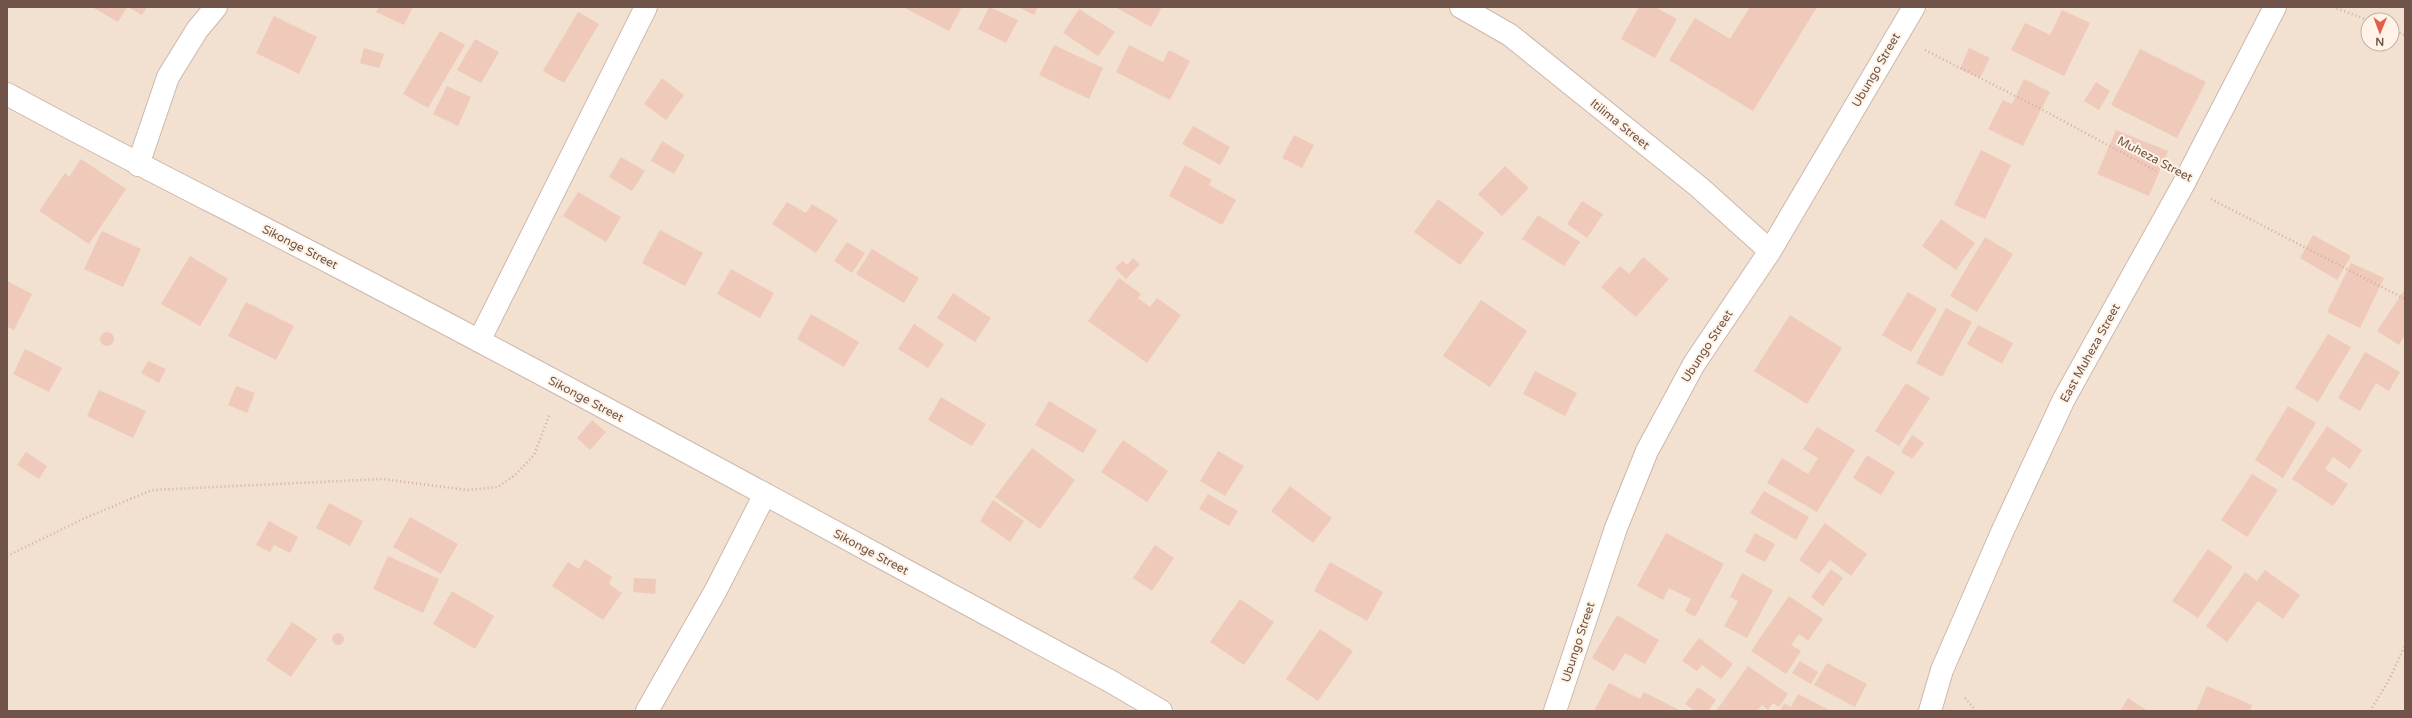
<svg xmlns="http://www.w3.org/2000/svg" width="2412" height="718" font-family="'Varela Round',sans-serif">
	<rect width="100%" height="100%" fill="#fbefe1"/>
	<!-- residential -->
	<path fill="#f2e0d0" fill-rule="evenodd" d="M7,7H2405V711H7ZM2368,20H2392V44H2368Z"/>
	<!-- building -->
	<path fill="#efcaba" d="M92,7H127L118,22Z
		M128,7H147L142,15Z
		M379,7H413L404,25L376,12Z
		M903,7H962L949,31Z
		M989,7L1018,20L1006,43L978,29Z
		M1018,7H1038L1034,15Z
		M1115,7H1162L1151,27Z
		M1639,7H1655L1677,19L1655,58L1621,39Z
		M1750,7H1817L1753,111L1669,60L1695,18L1730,39Z
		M1079,9L1115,32L1098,56L1063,33Z
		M2062,10L2090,23L2064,76L2011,50L2025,23L2050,35Z
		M578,12L599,24L564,83L543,71Z
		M274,16L317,37L299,74L256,53Z
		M440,31L465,45L428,108L403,94Z
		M475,39L499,52L481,83L457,70Z
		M1054,45L1103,68L1089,99L1039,75Z
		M1129,45L1163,62L1169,50L1190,61L1170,100L1116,72Z
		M364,48L384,54L379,68L360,63Z
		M1969,48L1990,58L1980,78L1960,69Z
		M2140,49L2206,82L2177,138L2111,105Z
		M662,78L684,95L666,120L644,104Z
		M2024,79L2050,92L2023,146L1988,129L2003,100L2012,104Z
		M2096,82L2110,91L2099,110L2084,101Z
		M447,86L471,97L458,126L433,114Z
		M1193,126L1230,147L1220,165L1182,144Z
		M2116,130L2168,151L2149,196L2097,174Z
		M1294,135L1314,145L1302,168L1282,158Z
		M662,141L685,155L674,174L651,161Z
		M1981,150L2011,165L1985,219L1954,205Z
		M621,157L645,171L632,191L609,177Z
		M81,159L126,189L89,244L39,211L65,173L69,177Z
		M1185,165L1212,180L1209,185L1236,200L1222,225L1169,196Z
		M1505,166L1529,188L1502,216L1478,194Z
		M578,192L621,217L606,242L563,216Z
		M1438,199L1484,233L1460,265L1414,232Z
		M1582,201L1603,214L1587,238L1567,224Z
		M787,202L806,213L812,204L838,220L816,253L772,224Z
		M1538,215L1580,242L1564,266L1522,239Z
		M1941,219L1975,243L1956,270L1922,246Z
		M660,230L703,253L685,286L642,263Z
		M102,231L141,249L123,287L84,269Z
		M2313,235L2351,256L2337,280L2300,258Z
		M1985,237L2013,254L1977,312L1950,296Z
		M847,242L865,253L852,273L834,261Z
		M872,249L919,278L904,303L856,274Z
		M190,256L228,279L200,326L161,304Z
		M1643,257L1669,279L1636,317L1601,287L1620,266L1629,274Z
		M1133,258L1140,264L1126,279L1115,268L1123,261L1127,265Z
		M2351,263L2384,278L2360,328L2327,312Z
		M731,269L774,293L760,318L717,294Z
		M1119,278L1141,294L1138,298L1150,307L1157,298L1181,315L1147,363L1088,321Z
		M7,281L32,294L14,330L7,327Z
		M2405,289V335L2399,345L2377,331Z
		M1908,292L1937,309L1911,352L1882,335Z
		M953,293L991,318L975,342L937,318Z
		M1481,300L1527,331L1490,387L1443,356Z
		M246,302L294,326L276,360L228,336Z
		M1946,308L1972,322L1942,377L1916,363Z
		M811,314L859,342L844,367L797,339Z
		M1790,315L1842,348L1807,404L1754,371Z
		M914,324L944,344L928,368L898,349Z
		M1978,325L2013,343L2002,364L1967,344Z
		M100 339a7 7 0 1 1 14 0a7 7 0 1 1-14 0Z
		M2328,334L2351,347L2318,402L2295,388Z
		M25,349L62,368L49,392L13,374Z
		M2365,352L2400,372L2389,391L2376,383L2360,411L2338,398Z
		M148,361L166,369L159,383L141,373Z
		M1535,371L1577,393L1565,416L1523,394Z
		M1906,383L1930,398L1899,446L1875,431Z
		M236,386L255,393L247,413L228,405Z
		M99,390L146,411L133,438L87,416Z
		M941,397L986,424L972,446L928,420Z
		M1049,401L1097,430L1083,453L1035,425Z
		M2288,406L2316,423L2283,478L2255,460Z
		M592,420L606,432L590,450L577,438Z
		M2327,426L2362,450L2350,469L2333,457L2325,469L2348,484L2333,506L2292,479Z
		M1817,427L1855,450L1817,512L1767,483L1782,458L1808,474L1818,458L1803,449Z
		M1912,435L1924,443L1912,459L1901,452Z
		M1123,440L1168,471L1147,502L1101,472Z
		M1032,448L1075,480L1040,529L995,497Z
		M1218,451L1244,466L1225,496L1200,481Z
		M26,452L47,466L39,479L17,465Z
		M1867,455L1895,472L1881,495L1853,478Z
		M2252,474L2278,490L2247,537L2221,520Z
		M1290,486L1332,518L1313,543L1271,511Z
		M1764,491L1809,517L1796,540L1750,513Z
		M1208,494L1238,511L1229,526L1199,509Z
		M993,500L1024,521L1010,542L980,521Z
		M329,503L363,521L350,546L316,528Z
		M410,517L458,544L441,574L393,547Z
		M269,521L298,537L290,553L274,545L270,552L256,545Z
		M1825,523L1867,554L1851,576L1830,560L1819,574L1799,560Z
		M1666,533L1724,564L1695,617L1685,611L1691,599L1669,588L1663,600L1637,586Z
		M1755,533L1775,544L1765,562L1745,552Z
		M1155,545L1174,558L1152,591L1133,578Z
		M2208,549L2233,567L2198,618L2172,601Z
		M388,556L439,579L423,613L373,589Z
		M585,559L612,577L609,584L622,593L603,620L552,586L568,562L579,569Z
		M1330,562L1383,592L1367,621L1314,591Z
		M1831,569L1843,578L1823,606L1811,597Z
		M2265,570L2300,595L2283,619L2258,601L2227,642L2206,626L2245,572L2257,581Z
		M1742,573L1773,590L1747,638L1724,626L1738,601L1730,597Z
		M634,578L656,579L655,594L633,592Z
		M452,591L494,616L475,649L433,624Z
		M1789,596L1823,619L1808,641L1799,634L1791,645L1801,651L1786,674L1751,651Z
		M1240,599L1274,622L1244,665L1210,642Z
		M1617,615L1659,640L1645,664L1625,653L1614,671L1592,658Z
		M292,622L317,639L291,677L266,660Z
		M1320,629L1353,651L1318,701L1286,679Z
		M332 639a6 6 0 1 1 12 0a6 6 0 1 1-12 0Z
		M1699,638L1733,664L1721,679L1702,665L1697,671L1682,661Z
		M1800,661L1818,672L1811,684L1792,673Z
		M1827,663L1867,684L1855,707L1814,685Z
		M1748,666L1788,694L1779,707L1773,703L1768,710L1762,705L1757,711H1716Z
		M1609,683L1640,699L1644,692L1681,711H1594Z
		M2207,686L2252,705L2250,711H2196Z
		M1698,687L1716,700L1708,711H1695L1685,704Z
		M1798,694L1831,711H1780L1784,703L1791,707Z
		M2128,698L2148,711H2120Z"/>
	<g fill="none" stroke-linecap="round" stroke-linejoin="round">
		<defs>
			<path id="street" d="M1461,7L1510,35L1699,187L1770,251
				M7,94C115,153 226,208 335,265C595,400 852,542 1110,681L1161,711
				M138,165L168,77L197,30L216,7
				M479,341L646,7
				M647,711L716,590L765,494
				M1555,711L1616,528L1647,451L1694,364L1770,251L1914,7
				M1930,711L1942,670L2003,530L2064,399L2183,185L2275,7"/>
		</defs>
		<!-- street casing -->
		<use href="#street" stroke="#cdb8ab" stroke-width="24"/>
		<!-- path -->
		<path stroke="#d3ae9e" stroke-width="2.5" stroke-dasharray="1 3" stroke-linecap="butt" d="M2333,7L2368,20
			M2392,30L2405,35
			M1925,50L2041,109L2156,171
			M2211,199L2405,299
			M7,556L83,519L152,490L382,479L467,490L498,487L515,475L534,455L550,413
			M1965,698L1976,711
			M2370,711L2389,680L2405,645"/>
		<!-- street -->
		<use href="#street" stroke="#fff" stroke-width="22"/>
	</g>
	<g text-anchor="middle" stroke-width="4" stroke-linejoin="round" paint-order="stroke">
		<!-- street labels -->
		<g font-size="12" fill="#705449" stroke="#fef3e6">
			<text transform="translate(1876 70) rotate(-60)" y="4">Ubungo Street</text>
			<text transform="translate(1620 124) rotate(39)" y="4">Itilima Street</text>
			<text transform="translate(2155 159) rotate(28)" y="4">Muheza Street</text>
			<text transform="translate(300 247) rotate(27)" y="4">Sikonge Street</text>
			<text transform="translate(1707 346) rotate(-57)" y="4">Ubungo Street</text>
			<text transform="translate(2090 353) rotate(-61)" y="4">East Muheza Street</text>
			<text transform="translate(586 399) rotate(28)" y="4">Sikonge Street</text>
			<text transform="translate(871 552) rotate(28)" y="4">Sikonge Street</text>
			<text transform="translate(1578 642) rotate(-72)" y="4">Ubungo Street</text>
		</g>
	</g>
	<!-- border -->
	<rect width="2412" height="718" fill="none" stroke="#705449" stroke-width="16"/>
	<!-- north arrow -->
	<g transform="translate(2380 32) rotate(181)"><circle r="19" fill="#fef3e6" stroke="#c5b3a7"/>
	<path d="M0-3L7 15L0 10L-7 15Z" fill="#e05f4b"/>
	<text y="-6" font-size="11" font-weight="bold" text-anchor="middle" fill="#705449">N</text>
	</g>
</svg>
